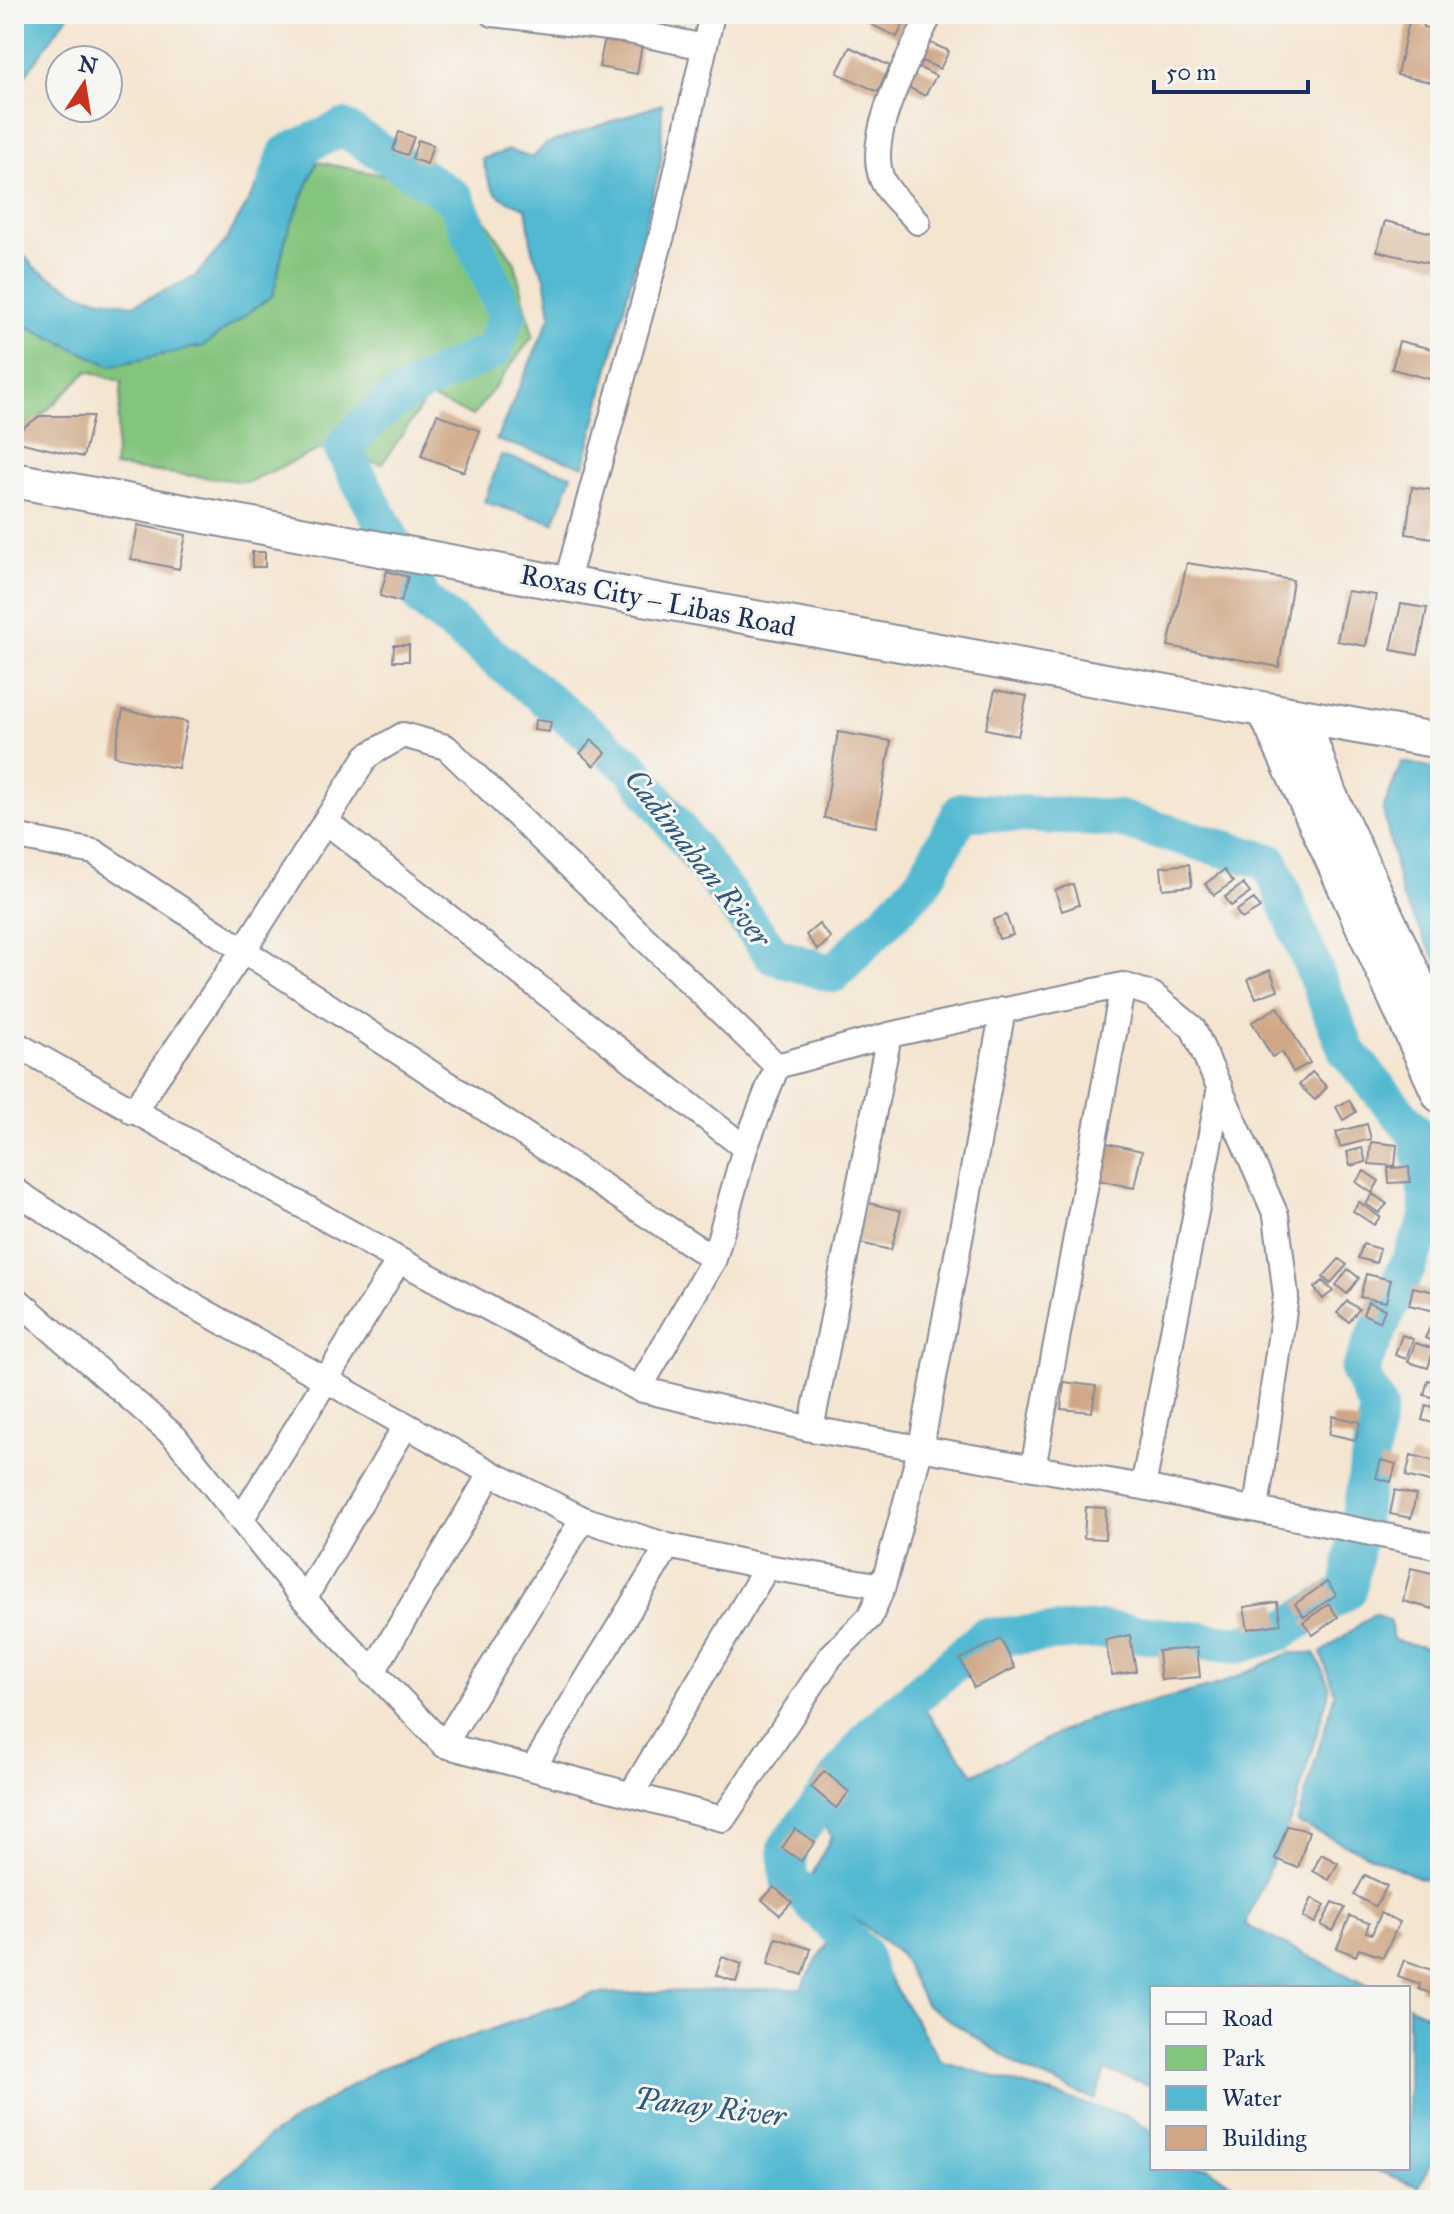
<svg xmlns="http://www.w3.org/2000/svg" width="1454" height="2214" font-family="'IM FELL Great Primer',serif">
	<rect width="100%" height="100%" fill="#f6f6f2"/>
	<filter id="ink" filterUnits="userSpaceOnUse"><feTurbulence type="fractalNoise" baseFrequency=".0125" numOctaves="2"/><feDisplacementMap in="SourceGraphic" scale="16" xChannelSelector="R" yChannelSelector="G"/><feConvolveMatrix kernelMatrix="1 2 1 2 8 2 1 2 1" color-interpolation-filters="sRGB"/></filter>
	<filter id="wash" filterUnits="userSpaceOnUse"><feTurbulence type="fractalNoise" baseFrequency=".006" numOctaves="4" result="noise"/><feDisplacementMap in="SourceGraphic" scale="32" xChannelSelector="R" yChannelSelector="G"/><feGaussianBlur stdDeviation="1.8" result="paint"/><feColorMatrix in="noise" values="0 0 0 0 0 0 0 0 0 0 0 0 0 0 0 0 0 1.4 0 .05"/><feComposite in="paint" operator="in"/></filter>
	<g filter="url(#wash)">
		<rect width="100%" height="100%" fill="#f4e5d0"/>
		<!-- green -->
		<path fill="#84c57d" stroke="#507a6e" stroke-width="2" d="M317,162L467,192L515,263L533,336L473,416L428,397L382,464L321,449L248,482L114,467L122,382L88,371L14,442V320L111,366L273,295L286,236Z"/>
		<!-- water -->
		<path fill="#53b9d1" stroke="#377498" stroke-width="2" d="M14,14H69L14,91Z
			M662,104L661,162L584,466L496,440L551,315L545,277L533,254L526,208C491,196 493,193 482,159L509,150L532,158L546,144Z
			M292,136L317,162L286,236L273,295L203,346L111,366L14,320V244L36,269L83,295L133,305L195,277L225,242L262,177Z
			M501,455L572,475L554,523L484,502Z
			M1402,762L1440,769V967L1402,897L1383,809Z
			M1374,1614L1390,1621L1393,1640L1440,1651V1882L1420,1878L1297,1823L1335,1693L1321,1653Z
			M1289,1653H1315L1329,1686L1328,1695L1294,1811L1245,1925L1373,1988H1152V2086L1105,2070L1095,2100L1029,2072L925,2004L900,1954L808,1883L831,1837C828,1831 821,1822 821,1814C819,1780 889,1718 913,1694L974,1774L1088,1719L1220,1684Z
			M863,1937L941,2061L1130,2117L1152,2131V2168H1208L1256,2200H201L269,2136L378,2069L592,1994L801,1988L830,1938Z
			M1408,2005L1440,2021V2145L1419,2187L1371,2168H1408Z"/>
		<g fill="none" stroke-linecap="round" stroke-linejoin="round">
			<!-- river -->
			<path stroke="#53b9d1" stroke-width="38" d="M276,184L287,153L343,128L455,198L507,316L493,351C435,375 382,399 343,449L424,601L632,768L774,956L833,974L922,884L962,811L1119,819L1270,862L1347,1051L1418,1136L1430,1217L1359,1372L1378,1408L1348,1590L1281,1632L1238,1645L1102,1630L984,1637L872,1734L787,1847L789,1880L861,1952L870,1982"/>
		</g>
		<g id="blocks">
			<!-- building -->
			<path fill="#cfa786" d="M870,14H908L897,37L866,22Z
				M1410,16L1425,19L1423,27L1440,31V84L1397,75Z
				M605,37L642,44L637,74L599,67Z
				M926,41L949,51L940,69L918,59Z
				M850,47L890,66L878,92L837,73Z
				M916,66L936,76L925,96L906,86Z
				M399,132L414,137L407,155L393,150Z
				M418,140L433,145L427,164L412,159Z
				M1385,221L1440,235L1439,266L1377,251Z
				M1399,341L1440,351L1434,380L1392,369Z
				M437,414L480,431L464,472L421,456Z
				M40,416H93L83,457L14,441V434Z
				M1412,487L1439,491L1433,538L1406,534Z
				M138,525L186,535L179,569L131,559Z
				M252,552H265V567H252Z
				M1187,563L1293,580L1279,667L1168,646Z
				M387,571L408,577L401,602L380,596Z
				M1347,591L1376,595L1366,646L1337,641Z
				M1401,604L1427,608L1418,655L1391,650Z
				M394,645H409V661H393Z
				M995,690L1027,696L1018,736L986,729Z
				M123,710L187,722L178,768L114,756Z
				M535,720L551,722L549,732L534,730Z
				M838,732L891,741L876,827L824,818Z
				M592,740L606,753L594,766L580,753Z
				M1189,864L1192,886L1163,889L1161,867Z
				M1224,870L1233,882L1214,895L1205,884Z
				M1073,884L1079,905L1062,911L1055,890Z
				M1243,884L1250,893L1231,906L1225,897Z
				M1254,899L1260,908L1242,919L1236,911Z
				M1006,915L1013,935L999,939L993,920Z
				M819,924L831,938L818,950L806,935Z
				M1270,970L1278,990L1256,998L1248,979Z
				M1278,1007L1310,1063L1293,1072L1282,1052L1272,1057L1252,1022Z
				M1312,1072L1327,1087L1315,1100L1299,1085Z
				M1349,1100L1356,1112L1343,1120L1336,1107Z
				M1367,1124L1371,1139L1340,1147L1336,1132Z
				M1371,1142L1397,1145L1395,1166L1369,1164Z
				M1107,1143L1142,1151L1134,1188L1098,1180Z
				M1362,1148L1366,1162L1350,1166L1347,1152Z
				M1409,1167L1410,1182L1389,1183L1388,1168Z
				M1364,1171L1379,1181L1372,1193L1356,1182Z
				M1373,1194L1387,1204L1379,1213L1366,1204Z
				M865,1202L901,1211L891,1250L855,1242Z
				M1359,1202L1380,1217L1374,1225L1353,1211Z
				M1363,1244L1380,1249L1376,1263L1358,1258Z
				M1339,1259L1347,1265L1330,1284L1323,1277Z
				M1348,1269L1359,1278L1347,1294L1336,1285Z
				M1366,1274L1391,1280L1386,1302L1360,1297Z
				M1323,1281L1333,1291L1323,1299L1314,1288Z
				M1413,1287L1439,1293L1435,1311L1409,1305Z
				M1347,1301L1359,1309L1349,1322L1337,1313Z
				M1368,1302L1385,1309L1380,1322L1363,1314Z
				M1432,1323L1440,1327V1345L1425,1338Z
				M1402,1335L1413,1339L1406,1359L1395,1355Z
				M1415,1343L1434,1349L1428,1368L1408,1362Z
				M1428,1380L1440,1383V1399L1424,1395Z
				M1064,1382L1096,1386L1092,1412L1061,1409Z
				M1426,1405L1440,1409V1425L1422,1420Z
				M1333,1416L1360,1422L1356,1440L1329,1434Z
				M1411,1455L1438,1462L1433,1483L1406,1476Z
				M1381,1460L1396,1464L1391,1482L1376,1478Z
				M1395,1490L1416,1495L1411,1518L1390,1514Z
				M1086,1507L1106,1508L1105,1539L1084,1538Z
				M1411,1568L1440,1575L1433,1609L1403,1601Z
				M1327,1582L1336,1595L1304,1617L1295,1604Z
				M1277,1602L1281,1624L1248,1629L1244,1607Z
				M1329,1604L1338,1617L1313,1635L1303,1622Z
				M1130,1635L1136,1671L1112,1675L1105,1640Z
				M1001,1639L1015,1668L974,1688L960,1659Z
				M1197,1648L1200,1677L1161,1680L1158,1651Z
				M824,1771L849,1792L836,1808L811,1787Z
				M1287,1826L1309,1831L1298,1868L1275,1859Z
				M795,1829L815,1842L801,1861L782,1848Z
				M1321,1854L1338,1863L1329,1880L1313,1871Z
				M1365,1875L1387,1886L1376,1907L1354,1895Z
				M774,1887L792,1902L780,1915L762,1900Z
				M1312,1898L1325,1905L1315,1923L1303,1917Z
				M1333,1902L1345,1908L1333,1931L1321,1925Z
				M1381,1913L1400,1922L1383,1957L1359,1949L1356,1956L1337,1948L1350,1916L1369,1923L1366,1932L1372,1934Z
				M776,1938L811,1949L803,1975L768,1964Z
				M722,1957L742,1964L736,1982L716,1975Z
				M1404,1960L1440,1973L1433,1994L1419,1989L1420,1984L1398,1976Z"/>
		</g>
	</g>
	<g filter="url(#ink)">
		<use href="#blocks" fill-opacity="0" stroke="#888a97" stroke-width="2"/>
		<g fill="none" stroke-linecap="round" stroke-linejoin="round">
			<defs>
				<path id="street" d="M493,14L624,30L704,47
					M918,222C907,209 888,194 882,179C864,134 911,55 930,14
					M566,584L664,228L712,14
					M325,821L745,1148
					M14,836L94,852L714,1259
					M14,1043L399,1260L639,1389L811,1429L1143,1487L1440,1547
					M133,1112L245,948L367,756L403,735L446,747L777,1066
					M14,1190L168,1291L491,1473L583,1519L668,1546L767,1567L883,1586
					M14,1297L175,1437L304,1599L444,1745L723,1819L831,1656L870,1617L883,1586L921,1447L1003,1010
					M639,1389L714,1259L745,1148L777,1066L889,1035L1123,985L1153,995L1193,1028L1276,1215L1286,1296L1256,1509
					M811,1429L889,1035
					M1033,1468L1123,985
					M1143,1487L1220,1087
					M242,1518L399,1260
					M304,1599L406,1425
					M372,1673L491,1473
					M444,1745L583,1519
					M533,1768L668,1546
					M632,1793L767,1567"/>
				<path id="secondary" d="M14,480L566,584L1440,741
					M1265,711L1440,1095
					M1302,718L1329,794L1440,1032"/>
			</defs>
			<!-- street casing -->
			<use href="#street" stroke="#888a97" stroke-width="28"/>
			<!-- secondary casing -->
			<use href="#secondary" stroke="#888a97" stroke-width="38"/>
			<!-- street -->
			<use href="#street" stroke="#fff" stroke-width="24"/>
			<!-- secondary -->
			<use href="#secondary" stroke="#fff" stroke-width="34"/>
		</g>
	</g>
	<g text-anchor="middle" stroke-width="6" stroke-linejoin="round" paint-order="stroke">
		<!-- street labels -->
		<g font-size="28" fill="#1b2f5e" stroke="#f6f6f2">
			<text transform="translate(658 600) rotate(11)" y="10">Roxas City – Libas Road</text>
		</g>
		<!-- water labels -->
		<g font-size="30" font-style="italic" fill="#2c5880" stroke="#f6f6f2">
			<text transform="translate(698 858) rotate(52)" y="10">Cadimahan River</text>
			<text transform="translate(710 2107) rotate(7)" y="10">Panay River</text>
		</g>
	</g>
	<!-- margin -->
	<rect width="1454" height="2214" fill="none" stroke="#f6f6f2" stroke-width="48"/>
	<!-- legend -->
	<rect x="1150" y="1986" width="260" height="184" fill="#f6f6f2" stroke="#9ea6b7" stroke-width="2"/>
	<rect x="1166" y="2012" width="40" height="12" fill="#ffffff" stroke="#9ea6b7" stroke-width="2"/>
	<text x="1222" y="2026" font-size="24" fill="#1b2f5e">Road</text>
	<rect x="1166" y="2046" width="40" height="24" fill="#84c57d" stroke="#9ea6b7" stroke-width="2"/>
	<text x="1222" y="2066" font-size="24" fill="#1b2f5e">Park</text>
	<rect x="1166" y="2086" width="40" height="24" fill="#53b9d1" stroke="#9ea6b7" stroke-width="2"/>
	<text x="1222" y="2106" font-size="24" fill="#1b2f5e">Water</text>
	<rect x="1166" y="2126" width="40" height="24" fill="#cfa786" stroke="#9ea6b7" stroke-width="2"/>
	<text x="1222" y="2146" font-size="24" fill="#1b2f5e">Building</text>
	<!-- north arrow -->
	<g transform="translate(84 84) rotate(12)"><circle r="38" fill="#f6f6f2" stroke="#9ea6b7" stroke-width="2"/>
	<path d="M0-6L14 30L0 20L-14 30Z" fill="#c8321e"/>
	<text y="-12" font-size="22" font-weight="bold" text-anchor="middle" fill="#1b2f5e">N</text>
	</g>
	<!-- scale -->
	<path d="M1154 80v12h154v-12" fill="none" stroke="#1b2f5e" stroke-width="4"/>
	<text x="1166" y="80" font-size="24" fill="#1b2f5e" stroke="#f6f6f2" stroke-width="6" paint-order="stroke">50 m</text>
</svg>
